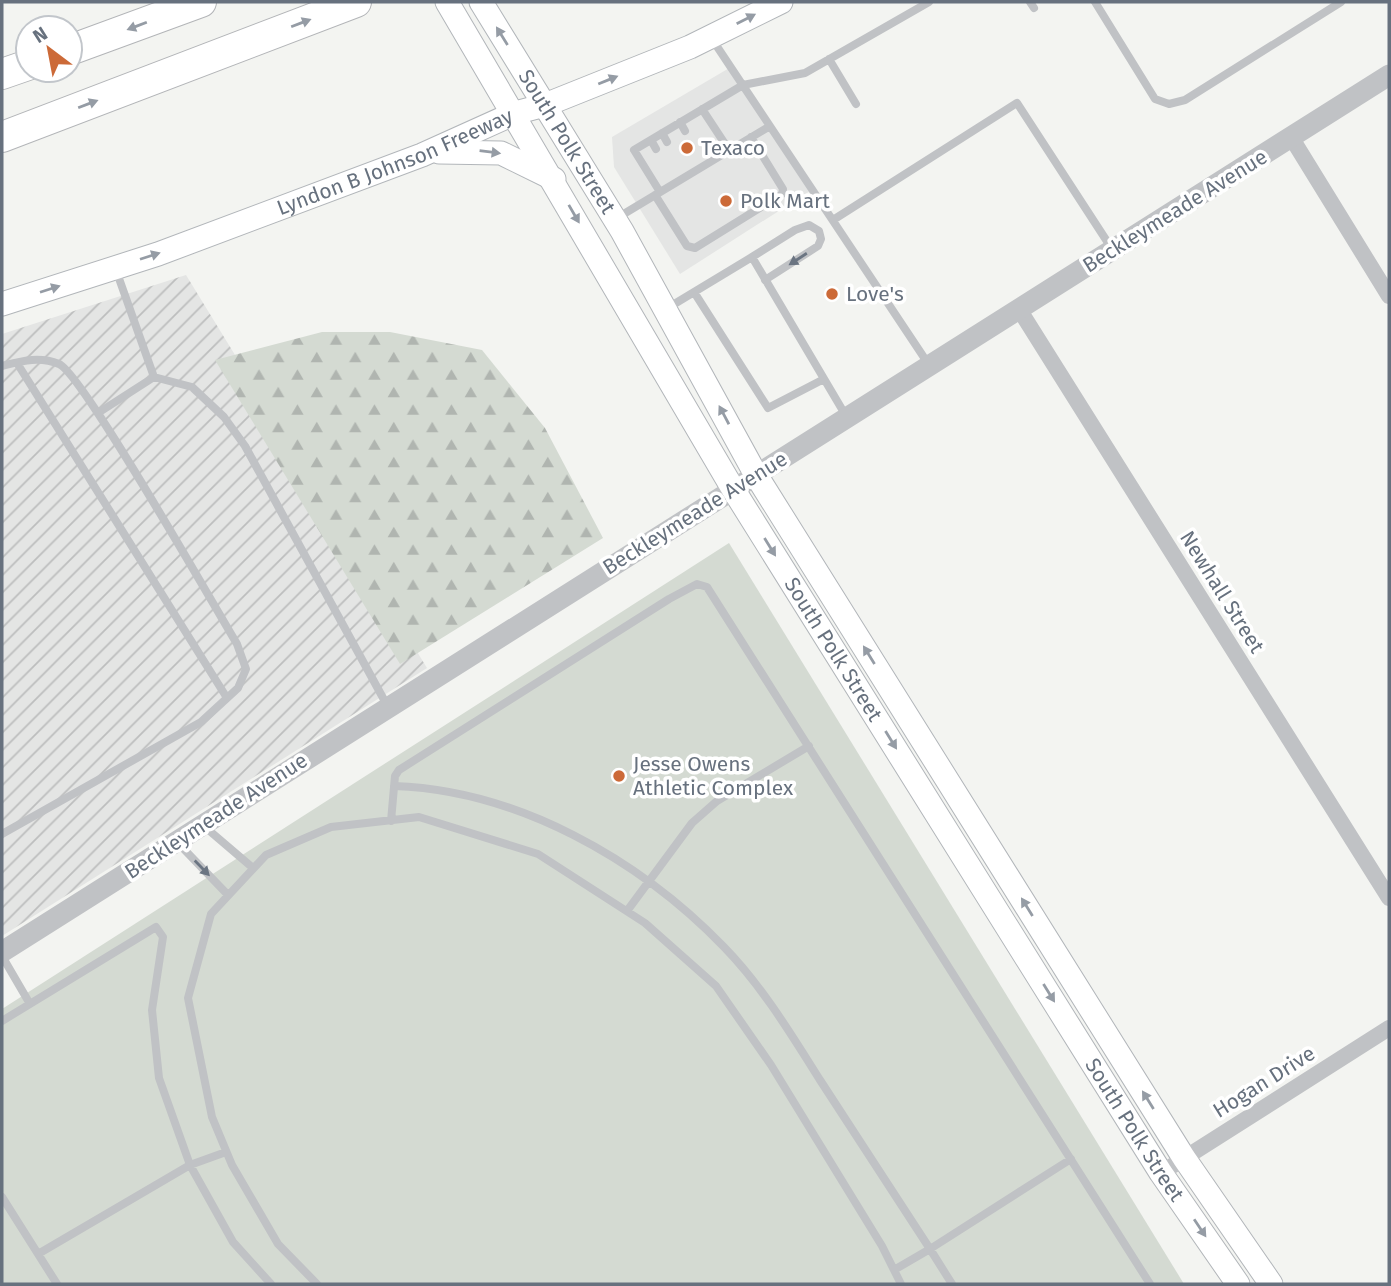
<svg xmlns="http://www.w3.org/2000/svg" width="1391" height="1286" font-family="'Fira Sans',sans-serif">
	<defs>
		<pattern id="industrial-furrows" width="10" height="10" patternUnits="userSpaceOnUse" patternTransform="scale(1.75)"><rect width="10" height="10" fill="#e4e5e4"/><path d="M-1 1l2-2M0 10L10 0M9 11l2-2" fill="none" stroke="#bdbebe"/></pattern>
		<pattern id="forest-firs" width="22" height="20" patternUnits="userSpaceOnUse" patternTransform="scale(1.75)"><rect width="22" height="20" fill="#d4dad2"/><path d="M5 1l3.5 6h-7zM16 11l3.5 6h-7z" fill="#b0b5b0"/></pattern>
	</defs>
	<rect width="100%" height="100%" fill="#f3f4f1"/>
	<!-- built -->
	<path fill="#e4e5e4" d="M731,67L810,191L680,274L614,167L612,137Z"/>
	<!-- industrial -->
	<path fill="url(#industrial-furrows)" d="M186,275L427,668L2,936V334Z"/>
	<!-- grass -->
	<path fill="#d4dad2" d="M729,543L1184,1284H2V1009Z"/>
	<!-- forest -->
	<path fill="url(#forest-firs)" d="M322,332H390L482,350L545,428L603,538L400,664L215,360Z"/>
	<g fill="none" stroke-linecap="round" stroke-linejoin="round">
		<defs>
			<g id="secondary">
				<path id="s1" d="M447,2L733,489L1161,1173L1238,1284"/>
				<path id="s2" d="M481,2L622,231L756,475L1184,1158L1271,1284"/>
				<path d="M439,152L501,153L554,179"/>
				<path id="s3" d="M2,304L158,254L422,155L515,113L545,105L690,47L781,2"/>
			</g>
			<path id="motorway" d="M70,50L201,2
				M2,74L28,65
				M2,137L356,2"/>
		</defs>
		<!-- secondary casing -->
		<use href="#secondary" stroke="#b2b6ba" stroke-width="25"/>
		<!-- motorway casing -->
		<use href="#motorway" stroke="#b3b5b8" stroke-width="32"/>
		<!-- service -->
		<path stroke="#c0c2c5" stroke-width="8" d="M1030,2L1034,8
			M1095,2L1155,99L1169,104L1185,100L1341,2
			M712,39L929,365
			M829,59L856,104
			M702,109L729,150
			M680,122L685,131
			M662,133L667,142
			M651,140L656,149
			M660,192L634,150L743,85L805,73L929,2
			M655,195L687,246L695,248L782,194L783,189L751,137
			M617,218L770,126
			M833,220L1017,103L1112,249
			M752,257L795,230L809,225L819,231L821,239L818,246L765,280
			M694,292L768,408L824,379
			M666,309L752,257L846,416
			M17,363L227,698
			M2,366C22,361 39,356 59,364C82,373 214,606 237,644L246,669L238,688L201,722L2,834
			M154,377L192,387L224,417L245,446L388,707
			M98,413L154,377L116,270
			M394,786C517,790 639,859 724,947C762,986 791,1034 820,1080C857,1136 893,1193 930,1249L1071,1159
			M391,821L395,776L399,770L669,599L697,584L707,587L1150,1284
			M205,827L253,868
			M178,843L228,895
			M627,911L692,823L717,801L809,746
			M2,956L30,1004
			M2,1021L156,927L163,937L152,1010L159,1078L190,1165L226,1152
			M2,1197L57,1284
			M38,1254L190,1165L233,1242L271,1284
			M894,1270L930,1249L952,1284
			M317,1284L278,1244L232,1165L212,1117L188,998L211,914L266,855L331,827L419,817L538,854L645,923L716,986L771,1065L882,1246L901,1284"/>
		<!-- minor -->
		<path stroke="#c0c2c5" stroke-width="16" d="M1291,137L1389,296
			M1019,309L1389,898
			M1161,1173L1389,1028"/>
		<!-- tertiary -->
		<path stroke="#c0c2c5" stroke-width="21" d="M2,952L1389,75"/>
		<!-- secondary -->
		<use href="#secondary" stroke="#fff" stroke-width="23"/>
		<!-- motorway -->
		<use href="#motorway" stroke="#fff" stroke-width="30"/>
	</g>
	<!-- one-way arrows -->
	<defs><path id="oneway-solid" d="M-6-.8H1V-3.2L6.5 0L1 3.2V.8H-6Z" transform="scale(1.75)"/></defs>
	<g fill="#959ca5">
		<use href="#oneway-solid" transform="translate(746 19) rotate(-27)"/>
		<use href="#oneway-solid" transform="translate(301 23) rotate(-21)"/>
		<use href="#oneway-solid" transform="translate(137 26) rotate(159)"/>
		<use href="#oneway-solid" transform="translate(502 36) rotate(-122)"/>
		<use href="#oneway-solid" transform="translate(608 80) rotate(-22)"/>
		<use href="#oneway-solid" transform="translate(88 104) rotate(-21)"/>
		<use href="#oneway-solid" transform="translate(490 152) rotate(7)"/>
		<use href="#oneway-solid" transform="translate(574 214) rotate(60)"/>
		<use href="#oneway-solid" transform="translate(150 256) rotate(-18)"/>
		<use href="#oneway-solid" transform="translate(50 289) rotate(-18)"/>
		<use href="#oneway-solid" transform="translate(724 415) rotate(-118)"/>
		<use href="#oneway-solid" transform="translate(770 547) rotate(58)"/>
		<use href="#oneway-solid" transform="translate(869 655) rotate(-122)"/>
		<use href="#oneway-solid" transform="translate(891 740) rotate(58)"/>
		<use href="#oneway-solid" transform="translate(1027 907) rotate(-122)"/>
		<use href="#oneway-solid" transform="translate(1049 993) rotate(58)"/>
		<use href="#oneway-solid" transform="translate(1148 1100) rotate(-122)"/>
		<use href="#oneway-solid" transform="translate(1200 1228) rotate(56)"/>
	</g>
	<g fill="#6b7582">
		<use href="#oneway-solid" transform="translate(798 259) rotate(147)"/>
		<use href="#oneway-solid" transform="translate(202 868) rotate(46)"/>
	</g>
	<!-- markers -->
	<g fill="#cc6a38" stroke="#fff" stroke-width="2.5">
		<circle cx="687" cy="148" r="7"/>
		<circle cx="726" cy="201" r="7"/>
		<circle cx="832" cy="294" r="7"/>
		<circle cx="619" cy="776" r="7"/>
	</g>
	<g text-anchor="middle" stroke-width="7" stroke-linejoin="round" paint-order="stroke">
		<!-- street labels -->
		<g font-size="21" fill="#67717e" stroke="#fff">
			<text dy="7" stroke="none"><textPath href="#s2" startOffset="164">South Polk Street</textPath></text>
			<text dy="7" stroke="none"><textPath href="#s3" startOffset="418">Lyndon B Johnson Freeway</textPath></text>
			<text transform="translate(1175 211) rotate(-32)" y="7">Beckleymeade Avenue</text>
			<text transform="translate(695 513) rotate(-32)" y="7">Beckleymeade Avenue</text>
			<text transform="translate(1222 592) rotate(58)" y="7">Newhall Street</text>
			<text dy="7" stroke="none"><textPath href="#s1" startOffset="754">South Polk Street</textPath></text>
			<text transform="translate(216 816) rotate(-33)" y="7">Beckleymeade Avenue</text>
			<text transform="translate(1264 1082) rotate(-32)" y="7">Hogan Drive</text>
			<text dy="7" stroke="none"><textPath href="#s1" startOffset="1321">South Polk Street</textPath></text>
		</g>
		<!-- poi labels -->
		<g font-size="21" fill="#67717e" stroke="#fff" text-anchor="start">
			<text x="701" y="155">Texaco</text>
			<text x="740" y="208">Polk Mart</text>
			<text x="846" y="301">Love's</text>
			<text x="633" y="771">Jesse Owens<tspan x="633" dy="24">Athletic Complex</tspan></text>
		</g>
	</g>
	<!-- border -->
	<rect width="1391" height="1286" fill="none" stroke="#67717e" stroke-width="7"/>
	<!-- north arrow -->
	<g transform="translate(49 49) rotate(328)"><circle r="33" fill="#ffffff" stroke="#c2c6cb" stroke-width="2"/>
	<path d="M0-5L12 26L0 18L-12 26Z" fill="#cc6a38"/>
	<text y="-10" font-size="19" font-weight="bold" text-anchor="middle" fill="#67717e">N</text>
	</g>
</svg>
